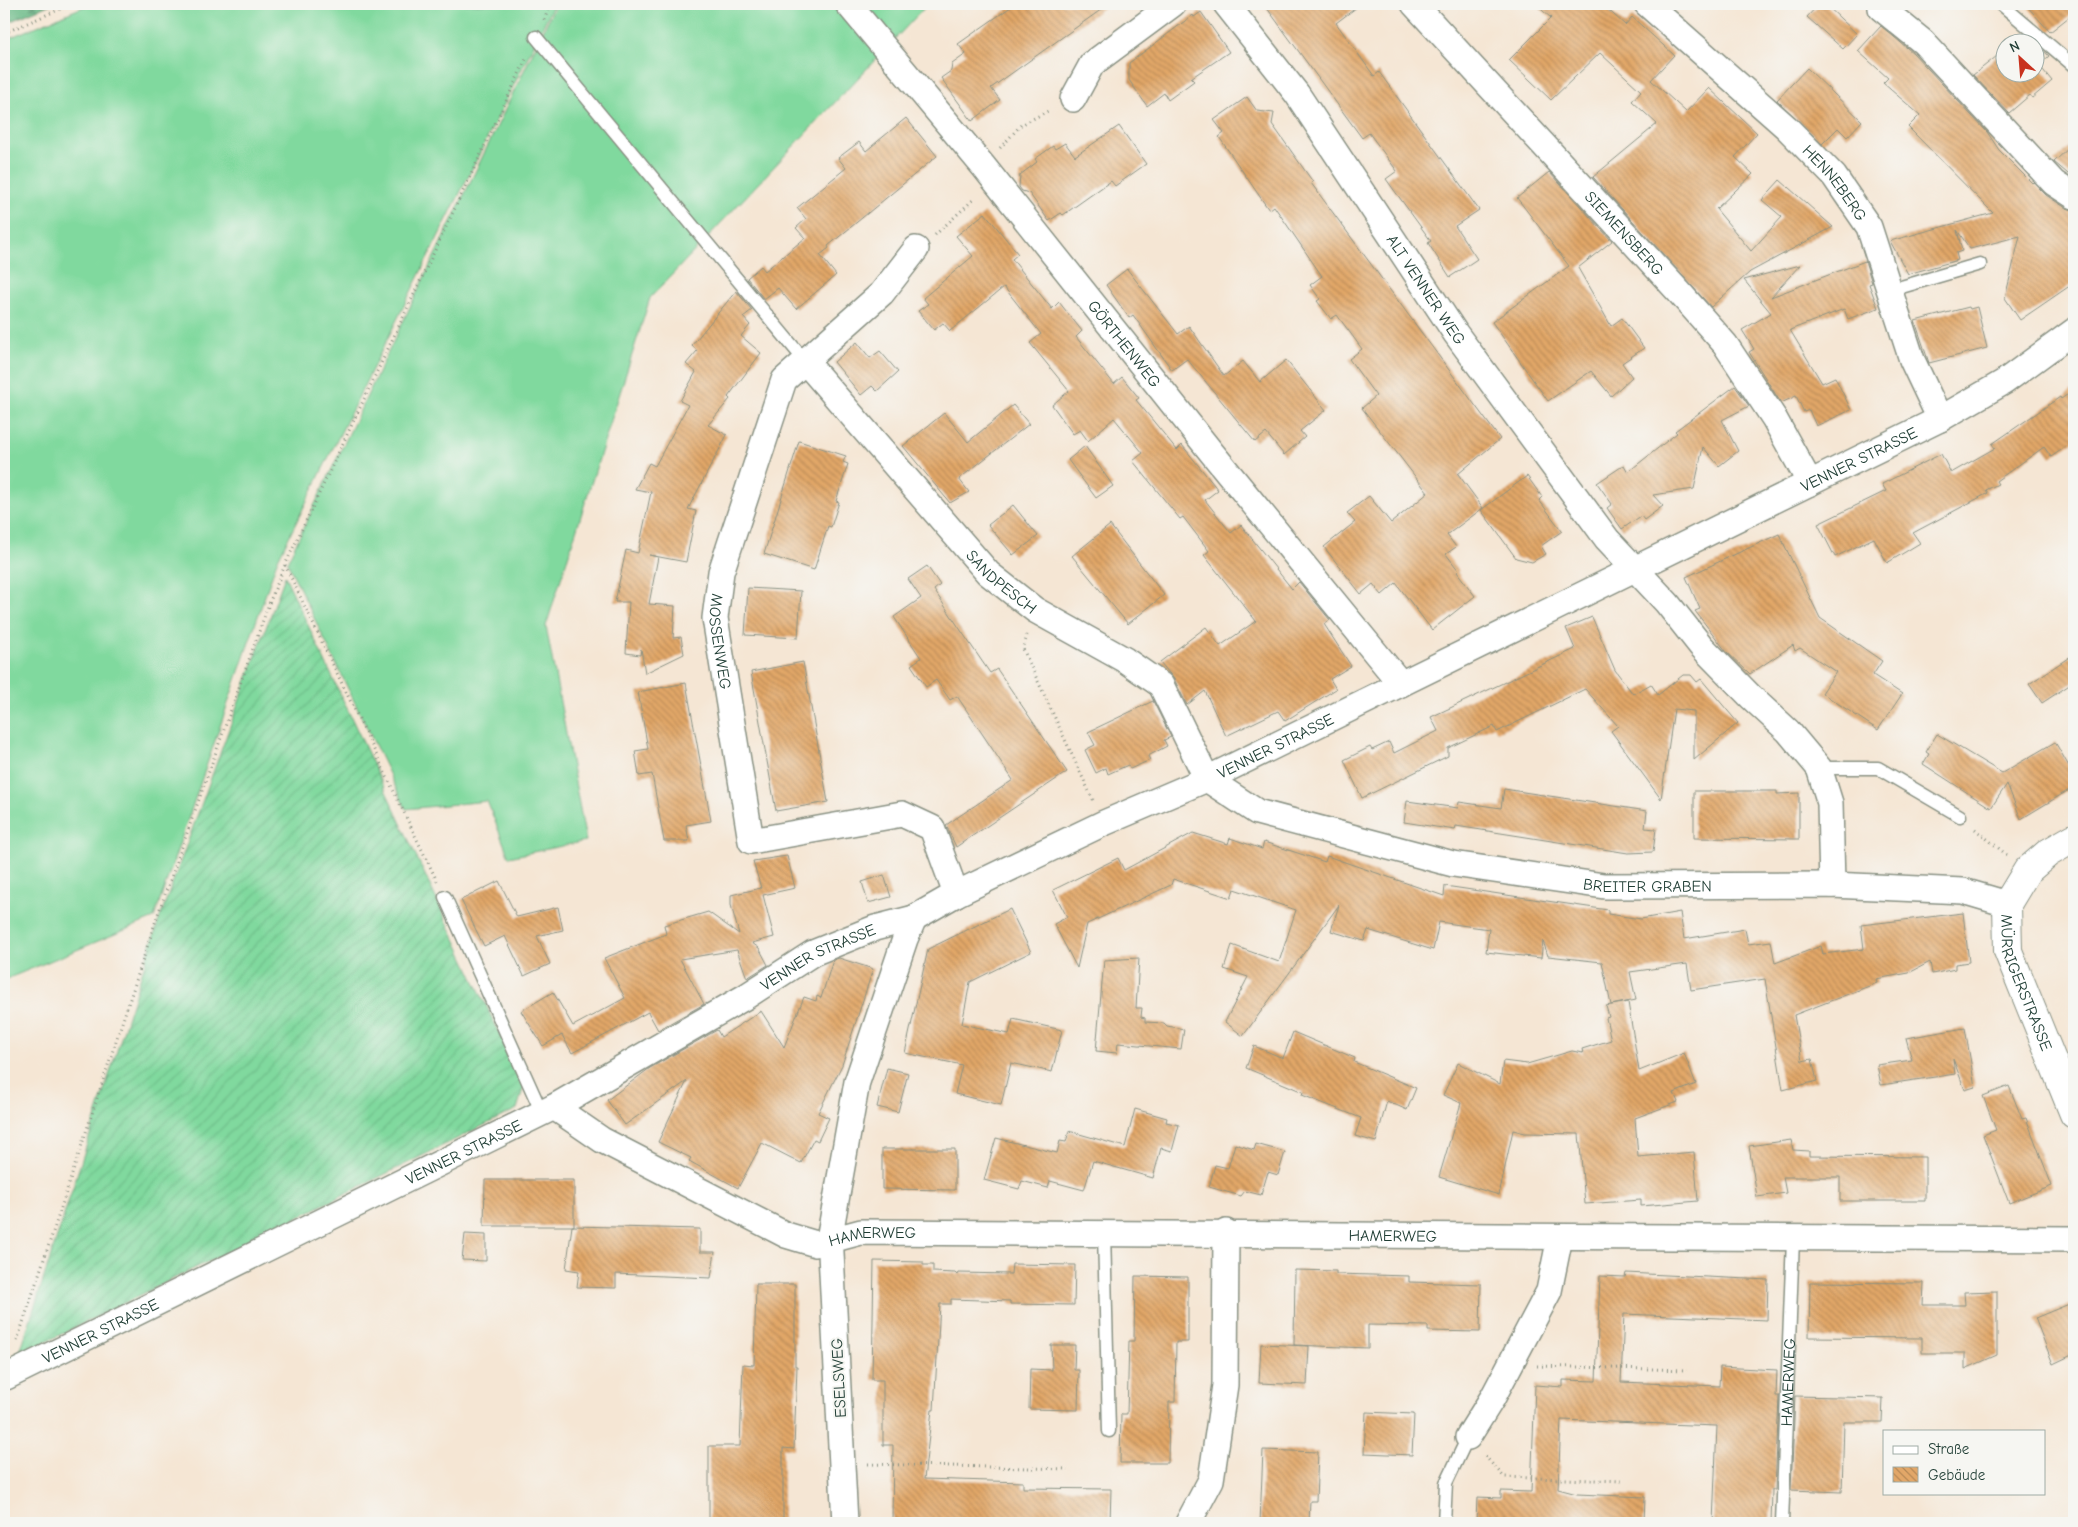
<svg xmlns="http://www.w3.org/2000/svg" width="2078" height="1527" font-family="'Comic Neue',sans-serif">
	<defs>
		<pattern id="forest-firs" width="22" height="20" patternUnits="userSpaceOnUse" patternTransform="scale(1.25)"><rect width="22" height="20" fill="#68b985"/><path d="M5 1l3.5 6h-7zM16 11l3.5 6h-7z" fill="#55986e"/></pattern>
		<pattern id="garden-furrows" width="10" height="10" patternUnits="userSpaceOnUse" patternTransform="scale(1.25)"><rect width="10" height="10" fill="#80d99e"/><path d="M-1 1l2-2M0 10L10 0M9 11l2-2" fill="none" stroke="#6ebb89"/></pattern>
		<pattern id="building-back-hatch" width="6" height="6" patternUnits="userSpaceOnUse" patternTransform="scale(1.25)"><rect width="6" height="6" fill="#e2a768"/><path d="M-1 5l2 2M0 0l6 6M5-1l2 2" fill="none" stroke="#b78956"/></pattern>
	</defs>
	<rect width="100%" height="100%" fill="#f6f6f2"/>
	<filter id="ink" filterUnits="userSpaceOnUse"><feTurbulence type="fractalNoise" baseFrequency=".02" numOctaves="2"/><feDisplacementMap in="SourceGraphic" scale="10" xChannelSelector="R" yChannelSelector="G"/><feConvolveMatrix kernelMatrix="1 2 1 2 8 2 1 2 1" color-interpolation-filters="sRGB"/></filter>
	<filter id="wash" filterUnits="userSpaceOnUse"><feTurbulence type="fractalNoise" baseFrequency=".0096" numOctaves="4" result="noise"/><feDisplacementMap in="SourceGraphic" scale="20" xChannelSelector="R" yChannelSelector="G"/><feGaussianBlur stdDeviation="1.12" result="paint"/><feColorMatrix in="noise" values="0 0 0 0 0 0 0 0 0 0 0 0 0 0 0 0 0 1.4 0 .05"/><feComposite in="paint" operator="in"/></filter>
	<g filter="url(#wash)">
		<rect width="100%" height="100%" fill="#f5e6d4"/>
		<!-- grass -->
		<path fill="#80d99e" stroke="#508b69" d="M90,4H554L277,561L154,918L4,980V40Z
			M556,4H928L650,298L546,626L586,841L509,857L487,801L406,809L287,562Z"/>
		<!-- forest -->
		<path fill="url(#forest-firs)" stroke="#447b5c" d="M4,4H51L4,24Z"/>
		<!-- garden -->
		<path fill="url(#garden-furrows)" stroke="#508b69" d="M285,576L524,1086L517,1109L19,1355L159,920Z"/>
		<g id="blocks">
			<!-- building -->
			<path fill="url(#building-back-hatch)" d="M1015,4H1109L991,88L1000,100L972,121L941,78L951,71L952,64L966,54L958,44Z
				M1264,4H1361L1336,23L1374,76L1379,72L1479,210L1455,226L1477,259L1450,277L1428,243L1431,241L1386,179L1397,171L1369,133L1362,138Z
				M1535,4H1602L1625,25L1632,17L1674,55L1651,80L1686,112L1709,88L1757,133L1735,157L1753,174L1716,209L1751,251L1782,217L1762,200L1780,180L1833,227L1750,272L1711,307L1593,177L1657,124L1632,101L1641,91L1600,53L1551,100L1509,60L1551,18Z
				M1819,4H1825L1857,34L1843,49L1807,17Z
				M2025,4H2074V13L2050,32Z
				M1201,12L1229,52L1191,78L1194,81L1168,100L1164,93L1147,106L1129,80V63L1193,15L1194,17Z
				M1881,26L1913,53L1987,132L1999,150L2032,183L2033,182L2046,195L2066,208L2074,210V283L2020,320L2005,298L2020,236L1970,249L1957,230L1962,251L1956,253L1958,260L1908,274L1890,241L1993,213L1908,127L1920,115L1883,83L1888,78L1858,51Z
				M2023,34L2034,42H2013Z
				M2036,44L2049,56L2039,65L2052,81L2032,98L2030,95L2009,113L1973,75L2006,49V72H2036Z
				M1807,68L1862,121L1847,137L1838,128L1822,144L1777,100Z
				M1247,97L1257,111L1274,113L1272,124L1313,182L1311,183L1500,439L1458,474L1483,508L1447,535L1456,547L1446,554L1459,571L1457,572L1475,596L1432,630L1396,583L1382,595L1373,584L1361,594L1324,547L1355,522L1347,513L1369,496L1391,523L1428,493L1362,408L1376,396L1349,359L1362,349L1337,315L1331,319L1317,301L1320,299L1310,285L1322,276L1274,206L1269,210L1219,137L1224,133L1214,120Z
				M906,118L937,156L828,246L829,248L820,255L836,275L796,309L778,288L764,299L747,278L761,266L765,271L805,238L796,228L806,219L797,208L846,168L838,158L859,142L866,151Z
				M1119,126L1146,164L1115,186L1111,181L1063,215L1061,213L1049,221L1029,193L1022,191L1019,187L1020,175L1037,162L1035,159L1053,146L1055,149L1065,143L1075,156Z
				M2074,143V179L2054,162Z
				M1549,172L1612,241L1578,268L1611,326L1622,318L1644,348L1622,363L1632,377L1611,396L1591,371L1548,401L1492,322L1569,266L1517,198Z
				M985,213L1018,254L1012,259L1052,309L1059,302L1082,331L1076,337L1114,384L1122,377L1139,398L1136,400L1177,450L1182,445L1218,490L1205,500L1231,533L1241,525L1292,589L1299,582L1330,620L1324,624L1351,666L1330,679L1336,689L1285,721L1278,711L1226,736L1205,691L1187,705L1174,679L1160,662L1206,627L1220,646L1256,621L1204,555L1209,551L1183,517L1180,519L1133,461L1143,453L1114,418L1088,441L1080,430L1073,434L1052,405L1069,391L1030,343L1041,334L1004,287L950,331L943,323L934,330L918,311L928,304L923,298L973,256L956,236Z
				M1865,261L1872,283L1869,284L1878,308L1848,319L1844,309L1790,330L1822,383L1835,377L1851,410L1816,426L1809,410L1804,412L1796,396L1781,403L1749,352L1754,349L1742,330L1771,313L1744,280L1800,265L1771,297Z
				M1127,269L1178,334L1189,326L1224,376L1243,361L1260,382L1286,360L1326,410L1300,431L1305,437L1284,455L1266,433L1255,442L1187,359L1172,370L1133,315L1129,318L1106,285Z
				M736,291L752,310L743,317L750,325L741,336L761,353L728,397L730,399L708,425L727,435L688,509L696,511L686,562L649,555L658,557L649,604L675,606L673,638L681,637L684,654L645,673L641,649L640,655L626,653L629,602H615L626,550L638,553L651,492L635,489L649,463L655,466L688,405L680,401L696,372L686,364L697,351L692,345Z
				M1969,307L1970,309L1977,307L1987,348L1929,363L1915,321Z
				M857,342L870,358L880,351L898,372L877,391L872,386L861,395L834,362Z
				M1735,386L1749,406L1722,420L1738,451L1719,466L1703,447L1694,489L1653,495L1663,506L1644,520L1641,516L1622,529L1607,508L1612,504L1597,483L1624,465L1628,472L1677,433L1675,431Z
				M2074,390V441L2051,457L2044,447L1996,481L1998,484L1986,490L1988,493L1913,533L1920,543L1887,563L1874,538L1835,557L1818,524L1886,491L1882,484L1941,454L1951,473L1995,448L1992,444L2060,397L2061,399Z
				M1013,405L1029,424L959,479L969,492L950,503L903,446L944,413L968,442Z
				M799,441L846,456L843,462L848,464L836,501L839,502L831,527L828,526L814,570L764,554Z
				M1085,446L1113,486L1096,498L1068,460Z
				M1527,476L1542,497L1539,500L1562,531L1541,546L1546,554L1532,562L1516,558L1481,510Z
				M1013,505L1038,536L1013,555L988,525Z
				M1110,525L1164,595L1128,624L1072,556Z
				M1779,534L1820,618L1882,661L1873,675L1902,694L1878,730L1822,693L1836,672L1800,648L1795,651L1793,645L1750,674L1726,651L1695,611L1700,609L1686,577Z
				M927,566L940,585L934,590L962,632L990,673L997,669L1067,772L956,847L946,825L1013,780L957,696L950,700L936,680L926,687L911,665L921,658L894,617L921,598L908,579Z
				M748,588L801,591L798,638L745,635Z
				M1592,617L1615,670L1633,694L1651,684L1658,695L1683,675H1691L1697,682L1701,679L1738,723L1694,760V711L1674,709L1661,799L1611,731L1618,726L1585,689L1497,732L1494,726L1448,748V756L1362,798L1344,760L1370,747L1372,750L1389,742L1394,753L1438,731L1431,717L1575,649L1566,628Z
				M2074,654V682L2042,703L2029,684Z
				M803,662L828,802L776,811L751,672Z
				M686,683L711,821L686,825L689,841H664L652,774L639,776L637,763L635,751L648,749L638,692Z
				M1153,701L1171,737L1164,740L1167,746L1148,756L1150,760L1130,769L1128,765L1108,774L1106,768L1096,773L1085,750L1095,745L1088,732Z
				M1937,734L2002,773L2055,742L2074,775V787L2021,819L2007,784L1991,808L1923,764L1929,754L1926,752Z
				M1504,789L1647,811L1645,828L1656,829L1653,852L1628,853L1456,826L1455,830L1404,822L1407,801L1458,808L1459,802L1501,808Z
				M1694,791H1777V794L1799,793V839L1694,838Z
				M1193,833L1228,844L1230,838L1262,849L1264,842L1325,862L1327,856L1444,896L1445,886L1608,910V914L1641,919L1680,912L1684,939L1745,929L1748,944L1771,941L1775,963L1821,946L1823,954L1864,949L1861,925L1963,913L1969,962L1955,964V969L1932,974L1930,962L1909,973L1876,979L1877,983L1794,1015L1802,1061L1812,1059L1817,1081L1783,1090L1765,979L1691,990L1687,964L1630,972L1636,1000L1611,1005L1602,962L1548,956L1543,941L1541,958L1486,952L1489,929L1439,922L1433,950L1368,930L1364,941L1331,931L1339,905L1243,1036L1225,1022L1248,977L1224,969L1232,945L1279,962L1296,910L1234,889L1231,898L1173,879L1171,885L1087,924L1077,968L1054,924L1067,917L1053,890L1118,858L1124,870Z
				M787,856L795,888L763,895L774,937L752,943L759,948L768,965L747,978L737,950L680,959L704,1004L658,1030L648,1012L572,1053L562,1035L543,1046L521,1011L553,992L573,1026L625,998L604,958L666,934L664,925L708,912L739,934L731,905V895L761,888L753,861Z
				M884,875L891,897L868,903L862,882Z
				M499,881L517,917L558,907L563,930L537,936L550,964L524,976L505,936L484,946L461,900Z
				M1010,909L1031,952L970,982L962,1024L1009,1034L1013,1019L1062,1030L1052,1072L1011,1063L1001,1105L955,1094L962,1065L905,1053L928,949Z
				M839,958L873,969L842,1065L818,1113L829,1118L818,1141L814,1139L801,1163L762,1143L738,1188L689,1161L691,1158L658,1142L687,1081L625,1125L607,1100L650,1068L717,1030L721,1037L761,1011L784,1047L804,997L816,1001L817,996L821,998L833,960Z
				M1139,958L1136,1008H1142L1141,1017L1145,1018V1022L1164,1023L1167,1026L1184,1029L1181,1049L1118,1043L1117,1053L1096,1051L1104,960Z
				M1628,1002L1639,1071L1684,1053L1696,1084L1674,1093L1678,1102L1635,1118L1638,1157L1694,1152L1698,1201L1641,1206V1200L1585,1204L1579,1134L1525,1133L1513,1130L1499,1195L1439,1177L1461,1103L1443,1095L1458,1063L1500,1084L1503,1061L1527,1064L1572,1051L1583,1053L1582,1049L1611,1040L1606,1018L1609,1017L1606,1006Z
				M1965,1028L1975,1087L1965,1090L1953,1059L1955,1074L1881,1085L1877,1065L1912,1060L1906,1038Z
				M1293,1032L1355,1058L1354,1062L1416,1088L1407,1110L1387,1101L1376,1142L1355,1136L1361,1118L1302,1095L1303,1092L1246,1068L1254,1046L1283,1058Z
				M887,1068L908,1073L898,1112L877,1107Z
				M2009,1086L2022,1119L2026,1118L2052,1186L2009,1203L1983,1135L1996,1130L1983,1096Z
				M1135,1109L1167,1118L1166,1122L1179,1125L1172,1151L1161,1148L1153,1178L1093,1161L1084,1190L1050,1181L1048,1188L1022,1181L1019,1189L984,1180L996,1138L1057,1153L1060,1141L1066,1142L1069,1131L1125,1147Z
				M1791,1140L1793,1150L1809,1151V1156L1925,1157V1201H1840V1177H1783L1786,1193L1757,1197L1749,1146Z
				M1235,1144L1254,1150L1256,1144L1285,1152L1278,1175L1268,1172L1261,1195L1245,1191L1241,1196L1209,1187L1215,1165L1228,1168Z
				M882,1149H955V1190L882,1189Z
				M485,1180H574V1226H484Z
				M572,1226L700,1229V1252H715L711,1278L616,1274V1288L577,1287L579,1271L566,1269Z
				M465,1234L486,1235V1261L462,1260Z
				M874,1261L923,1262V1265H933V1272L955,1273L957,1275L958,1273L1011,1274L1012,1264L1075,1265L1074,1305L1010,1304V1301L951,1299V1304H940L934,1410H932L924,1479L1023,1482V1488L1111,1489L1110,1523H892L893,1445H883V1380H872Z
				M1295,1270L1336,1271V1274L1409,1276V1282L1481,1284L1480,1332L1428,1331V1326L1368,1325V1348L1294,1345Z
				M1626,1273L1768,1280L1767,1320L1624,1314L1621,1382L1719,1386L1720,1367L1777,1370L1776,1396H1779L1775,1490H1772L1771,1523H1713L1717,1426L1561,1420L1558,1489L1577,1494L1645,1497L1644,1523H1476L1477,1497L1501,1498V1491L1531,1492L1535,1385L1563,1387V1380L1596,1381L1600,1276L1625,1277Z
				M1135,1276L1188,1277V1342H1176L1175,1402H1169L1168,1463H1120L1121,1414H1127L1129,1341H1134Z
				M1810,1282L1924,1283L1923,1305H1965L1964,1292L1997,1291V1355L1965,1369V1353H1922V1338L1809,1337Z
				M756,1284H795V1366H797L794,1449L783,1448V1523H709V1446H740L743,1364L754,1365Z
				M2074,1302V1354L2053,1364L2035,1318Z
				M1261,1344L1309,1346L1307,1385L1259,1383Z
				M1051,1345H1075L1074,1370H1079L1078,1410L1029,1409L1030,1369L1052,1370Z
				M1795,1396L1883,1398L1882,1422H1844L1842,1492L1791,1490Z
				M1366,1412L1414,1414L1412,1455L1364,1453Z
				M1263,1450L1318,1452L1316,1501H1310L1309,1523H1260Z"/>
		</g>
	</g>
	<g filter="url(#ink)">
		<use href="#blocks" fill-opacity="0" stroke="#8a9284" stroke-width="1"/>
		<g fill="none" stroke-linecap="round" stroke-linejoin="round">
			<defs>
				<g id="service">
					<path d="M2001,4L2074,66"/>
					<path d="M536,37L805,361"/>
					<path d="M1891,290L1980,264"/>
					<path d="M1819,768H1878L1960,816"/>
					<path d="M445,897L542,1113"/>
					<path d="M1104,1232L1109,1431"/>
					<path d="M1444,1523L1446,1483L1468,1437"/>
					<path id="s1" d="M1782,1523L1793,1239"/>
				</g>
				<g id="minor">
					<path id="s2" d="M848,4L984,167L1212,453L1401,684"/>
					<path id="s3" d="M1226,4L1297,94L1456,334L1607,539L1667,603L1701,646L1751,697L1788,731L1819,768L1830,803L1832,885"/>
					<path id="s4" d="M1414,4L1679,292L1725,344L1774,418L1810,483"/>
					<path id="s5" d="M1647,4L1786,127L1834,176L1869,227L1912,360L1940,419"/>
					<path d="M1881,8L1923,42L2054,183L2074,196"/>
					<path d="M1073,99L1092,64L1173,4"/>
					<path id="s6" d="M916,249L882,293L784,380L721,572L715,618L751,841L902,814L932,828L956,894"/>
					<path id="s7" d="M805,361L988,573L1035,610L1125,660L1161,685L1207,779L1257,812L1453,864L1604,886L1832,885L1963,891L2007,904"/>
					<path id="s8" d="M554,1107L602,1140L786,1235L816,1244L861,1232C1265,1232 1670,1240 2074,1239"/>
					<path id="s9" d="M6,1377L554,1107L745,997L813,953L875,928L914,918L956,894L1104,823L1207,779L1940,419L2004,382L2074,331"/>
					<path d="M1468,1437L1493,1397L1549,1291L1560,1237"/>
					<path d="M845,1523L830,1234L857,1082L905,939L914,918"/>
					<path d="M1188,1523L1211,1480L1225,1385L1226,1232"/>
				</g>
				<g id="tertiary">
					<path id="s10" d="M2074,838L2048,853L2027,871L2007,904L2008,951L2074,1114"/>
				</g>
			</defs>
			<!-- service casing -->
			<use href="#service" stroke="#8a9284" stroke-width="15"/>
			<!-- minor casing -->
			<use href="#minor" stroke="#8a9284" stroke-width="28"/>
			<!-- tertiary casing -->
			<use href="#tertiary" stroke="#8a9284" stroke-width="30"/>
			<!-- path -->
			<path stroke="#8a9284" stroke-width="3" stroke-dasharray="1 4" stroke-linecap="butt" d="M544,20L551,4
				M4,33L72,4
				M1000,148L1021,125L1050,110
				M935,235L975,198
				M285,565L437,881
				M1027,635L1023,649L1093,800
				M1975,829L2007,855
				M17,1341L158,914L270,601L285,565L527,57
				M1537,1366L1687,1370
				M1485,1456L1504,1477L1624,1481
				M868,1464L1068,1469"/>
			<!-- service -->
			<use href="#service" stroke="#fff" stroke-width="12"/>
			<!-- minor -->
			<use href="#minor" stroke="#fff" stroke-width="25"/>
			<!-- tertiary -->
			<use href="#tertiary" stroke="#fff" stroke-width="28"/>
		</g>
	</g>
	<g text-anchor="middle" stroke-width="4" stroke-linejoin="round" paint-order="stroke">
		<!-- street labels -->
		<g font-size="16" fill="#1f3d34" stroke="#f6f6f2">
			<text dy="6" stroke="none"><textPath href="#s5" startOffset="260">HENNEBERG</textPath></text>
			<text dy="6" stroke="none"><textPath href="#s4" startOffset="311">SIEMENSBERG</textPath></text>
			<text dy="6" stroke="none"><textPath href="#s3" startOffset="349">ALT VENNER WEG</textPath></text>
			<text dy="6" stroke="none"><textPath href="#s2" startOffset="438">GÖRTHENWEG</textPath></text>
			<text dy="6" stroke="none"><textPath href="#s9" startOffset="2070">VENNER STRASSE</textPath></text>
			<text dy="6" stroke="none"><textPath href="#s7" startOffset="296">SANDPESCH</textPath></text>
			<text dy="6" stroke="none"><textPath href="#s6" startOffset="459">MOSSENWEG</textPath></text>
			<text dy="6" stroke="none"><textPath href="#s9" startOffset="1420">VENNER STRASSE</textPath></text>
			<text dy="6" stroke="none"><textPath href="#s7" startOffset="1050">BREITER GRABEN</textPath></text>
			<text dy="6" stroke="none"><textPath href="#s9" startOffset="915">VENNER STRASSE</textPath></text>
			<text dy="6" stroke="none"><textPath href="#s10" startOffset="178">MÜRRIGERSTRASSE</textPath></text>
			<text dy="6" stroke="none"><textPath href="#s9" startOffset="510">VENNER STRASSE</textPath></text>
			<text dy="6" stroke="none"><textPath href="#s8" startOffset="875">HAMERWEG</textPath></text>
			<text dy="6" stroke="none"><textPath href="#s8" startOffset="354">HAMERWEG</textPath></text>
			<text dy="6" stroke="none"><textPath href="#s9" startOffset="105">VENNER STRASSE</textPath></text>
			<text transform="translate(838 1378) rotate(-93)" y="6">ESELSWEG</text>
			<text dy="6" stroke="none"><textPath href="#s1" startOffset="141">HAMERWEG</textPath></text>
		</g>
	</g>
	<!-- margin -->
	<rect width="2078" height="1527" fill="none" stroke="#f6f6f2" stroke-width="20"/>
	<!-- legend -->
	<rect x="1883" y="1430" width="162" height="65" fill="#f6f6f2" stroke="#a0aca6"/>
	<rect x="1893" y="1446" width="25" height="8" fill="#ffffff" stroke="#a0aca6"/>
	<text x="1928" y="1454" font-size="15" fill="#1f3d34">Straße</text>
	<rect x="1893" y="1467" width="25" height="15" fill="url(#building-back-hatch)" stroke="#a0aca6"/>
	<text x="1928" y="1480" font-size="15" fill="#1f3d34">Gebäude</text>
	<!-- north arrow -->
	<g transform="translate(2020 58) rotate(334)"><circle r="24" fill="#f6f6f2" stroke="#a0aca6"/>
	<path d="M0-4L9 19L0 12L-9 19Z" fill="#c8321e"/>
	<text y="-8" font-size="14" font-weight="bold" text-anchor="middle" fill="#1f3d34">N</text>
	</g>
</svg>
